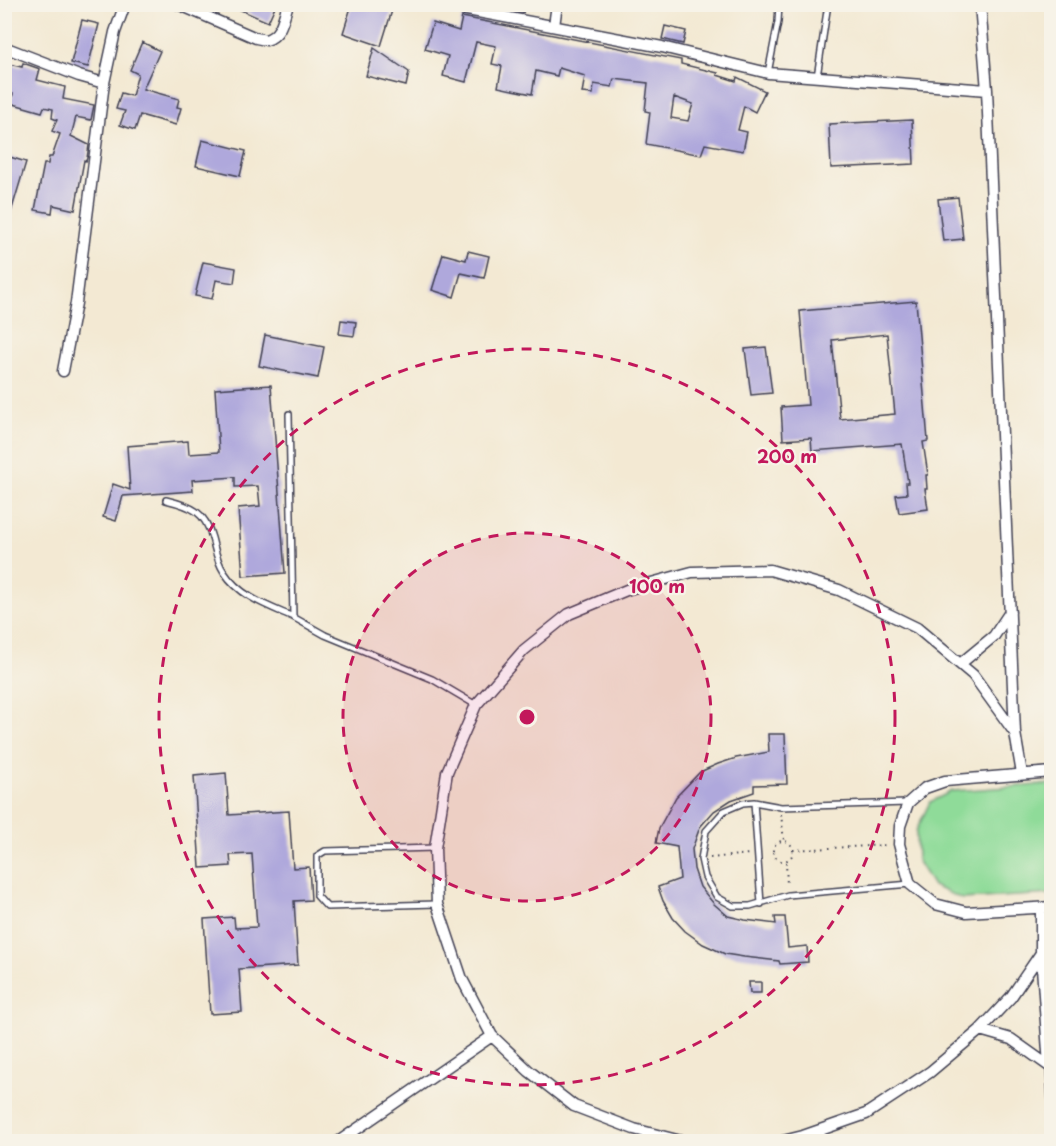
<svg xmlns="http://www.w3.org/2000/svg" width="1056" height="1146" font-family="'Playpen Sans',sans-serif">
	<rect width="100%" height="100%" fill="#f7f3e8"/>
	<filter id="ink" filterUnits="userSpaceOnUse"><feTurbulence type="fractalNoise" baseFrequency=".0167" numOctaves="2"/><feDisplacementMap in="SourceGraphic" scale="12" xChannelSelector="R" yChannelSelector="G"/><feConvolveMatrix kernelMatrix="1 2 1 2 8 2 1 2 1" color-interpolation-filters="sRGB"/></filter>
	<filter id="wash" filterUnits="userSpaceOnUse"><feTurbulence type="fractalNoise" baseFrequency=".008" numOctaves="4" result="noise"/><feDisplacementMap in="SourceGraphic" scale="24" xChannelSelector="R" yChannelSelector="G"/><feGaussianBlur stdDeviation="1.35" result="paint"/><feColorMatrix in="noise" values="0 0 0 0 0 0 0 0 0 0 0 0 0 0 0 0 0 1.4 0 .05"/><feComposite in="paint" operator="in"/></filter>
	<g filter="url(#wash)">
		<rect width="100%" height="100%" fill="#f3e9d3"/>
		<!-- green -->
		<path fill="#8fdb99" stroke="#587e6a" stroke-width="1.5" d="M1051,784V894L962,899L933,886L917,860L916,831L930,802L952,791Z"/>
		<g id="blocks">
			<!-- building -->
			<path fill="#afa8dc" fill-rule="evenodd" d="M227,4H276L268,22Z
				M352,4H394L381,46L343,33Z
				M507,4H526L523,13L505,10Z
				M462,17L681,60V64L718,73L717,75L736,81L737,77L765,91L755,112L744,106L738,130L747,132L743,151L705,144L701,155L646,144L650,112L645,111L648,83L614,79L612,87L594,84L593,94L582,93L585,76L559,68L557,76L536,71L532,94L498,87L502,66L492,64L496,46L476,42L466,82L443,76L448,56L425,49L433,23L459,31ZM674,97L693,104L688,121L671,118Z
				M82,20L99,24L88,67L71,63Z
				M665,26L686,31L683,44L662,39Z
				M142,42L160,51L143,89L179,99L177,107L181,108L176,125L140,115L135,130L120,125L125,111L116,109L121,93L132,96L138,74L130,70Z
				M374,48L409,72L406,86L366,76Z
				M4,63L22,67L23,63L40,69L37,80L65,87L63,99L94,105L91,120L76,117L71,136L89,145L87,158L86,161L84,160L75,210L53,205L52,213L35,210L44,164H48L49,157H52L60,134L52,131L57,120L52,118L53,109L44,107L42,112L10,103L13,94L4,91Z
				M912,120L914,164L831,168L829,124Z
				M202,140L246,151L240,176L196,166Z
				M10,157L26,162L8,222H4V174Z
				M958,197L963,239L943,241L938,199Z
				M468,251L489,256L484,278L461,273L454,297L432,290L443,254L466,260Z
				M203,262L236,268L234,283L216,280L212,299L195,296Z
				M916,301L928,441L923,442L928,475H926L927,489H925L928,509L899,513L896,495L907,494L906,483H908L902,444L812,451L811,438L783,440L781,407L808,405L800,311ZM887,334L895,414L840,419L832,340Z
				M341,320L356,322L354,336L339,334Z
				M265,335L324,347L318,378L259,366Z
				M766,347L772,393L751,395L745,349Z
				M271,385L285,573L243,576L238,508L260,506L258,486L235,487V477L192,480L193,491L123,496L116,521L103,517L113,484L130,490L127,446L188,441L189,454L219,452L215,389Z
				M768,734H785L787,784L754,785V792L731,800L714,811L700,827L692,849L694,869L700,887L714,904L728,916L745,920L776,924L775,917H785L788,948L807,946L808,962L780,964L779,961L744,957L725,954L703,944L685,931L673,918L663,901L658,887L680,879L677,847L656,843L659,828L676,797L700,772L718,764L736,758L769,752Z
				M226,773L229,815L289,811L293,868L309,867L311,900L294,901L298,965L239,969L242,1012L210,1014L204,919L234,917L235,928L257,927L252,854L230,855L231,866L200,868L194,776Z
				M749,982H761V993H750Z"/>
		</g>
	</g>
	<g filter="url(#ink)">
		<use href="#blocks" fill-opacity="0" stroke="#414052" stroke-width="1.5"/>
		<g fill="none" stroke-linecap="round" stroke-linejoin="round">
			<defs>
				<path id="lane" d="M768,73L778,22L779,4
					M817,77L828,4
					M289,414L293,617L325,635L432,679L476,705
					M166,500C191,506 205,511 212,538C215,549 217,562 224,572C240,597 268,606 293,617
					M754,802L761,904
					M907,803L781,807L754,802L743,803L724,811L706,831L701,859L705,877L717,897L733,906H750L788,895L910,884
					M435,848L325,851L317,856V896L327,907L437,904
					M1049,1066L1052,1118"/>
				<path id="street" d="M178,4L256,38L266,40C282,35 283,18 288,4
					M444,4L462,9L662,47L768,73L987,90
					M980,4L987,90L1015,733L1022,774
					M554,26L557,4
					M4,47L79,76L104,83L76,303L63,371
					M104,83L115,32L125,4
					M960,664L994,636L1010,612
					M1052,772L945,781L925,788L908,803L900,826L899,844L910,884L935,904L966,912L1052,907
					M1041,908V953L1049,1066
					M980,1030L1011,1039L1049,1066
					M338,1142L492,1036
					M685,1142L634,1129L574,1106L529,1071L492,1036L462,979L437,904L435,848L447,772L476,705L524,650L569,614L629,589L692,572L770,570L839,590L917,628L973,675L1015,733
					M779,1142L803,1136L866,1114L930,1072L980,1030L1011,997L1041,953"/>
			</defs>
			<!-- lane casing -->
			<use href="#lane" stroke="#414052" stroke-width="8"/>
			<!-- street casing -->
			<use href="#street" stroke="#414052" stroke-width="13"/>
			<!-- path -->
			<path stroke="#414052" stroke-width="2" stroke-dasharray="1.5 4.5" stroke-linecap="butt" d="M781,814L784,841
				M773 851a10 10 0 1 1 20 0a10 10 0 1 1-20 0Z
				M793,850L887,845
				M710,858L749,854
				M786,862L787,886"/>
			<!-- lane -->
			<use href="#lane" stroke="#fff" stroke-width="5"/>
			<!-- street -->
			<use href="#street" stroke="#fff" stroke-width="10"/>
		</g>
	</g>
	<!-- distance rings -->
	<circle cx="527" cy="717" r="184" fill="#c2185b" fill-opacity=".12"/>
	<g fill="none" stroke="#c2185b" stroke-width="3" stroke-dasharray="10 8">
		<circle cx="527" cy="717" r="184"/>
		<circle cx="527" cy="717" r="368"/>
	</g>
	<circle cx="527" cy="717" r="9" fill="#c2185b" stroke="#f7f3e8" stroke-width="3"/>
	<g font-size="18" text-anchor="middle" font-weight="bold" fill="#c2185b" stroke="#f7f3e8" stroke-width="4.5" stroke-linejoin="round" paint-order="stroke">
		<text x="787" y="463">200 m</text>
		<text x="657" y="593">100 m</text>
	</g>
	<!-- margin -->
	<rect width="1056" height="1146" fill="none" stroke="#f7f3e8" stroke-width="24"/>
</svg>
